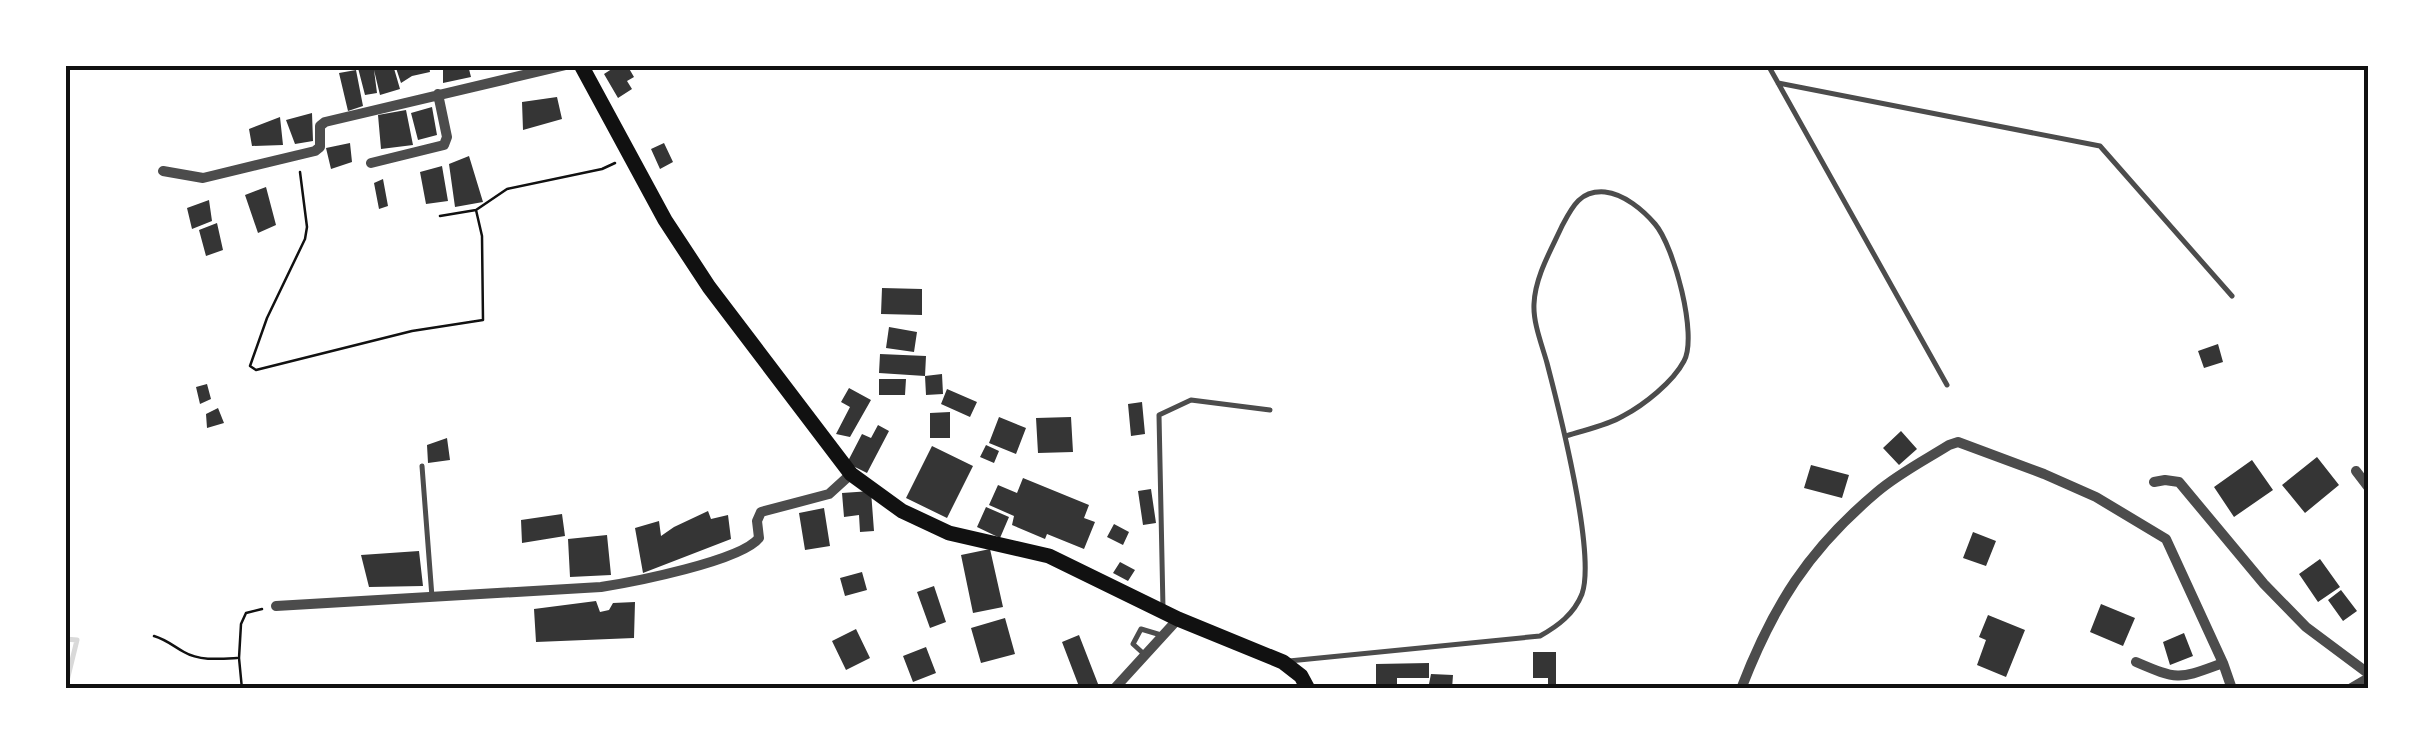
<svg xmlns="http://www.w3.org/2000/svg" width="2434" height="754" font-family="'DM Sans',sans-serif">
	<rect width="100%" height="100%" fill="#fff"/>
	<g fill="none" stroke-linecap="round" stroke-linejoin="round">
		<!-- stream -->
		<path stroke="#d9d9d9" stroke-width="5" d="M65,639L77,640L65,689"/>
	</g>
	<!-- building -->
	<path fill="#353535" d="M371,65H393L400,89L380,95L374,70L377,93L365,95L358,68Z
		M395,65H429L430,72L412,76L401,83Z
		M443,65H468L471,77L443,83Z
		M618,65H627L634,77L627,81L632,89L618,98L604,74Z
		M356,70L363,106L348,111L339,73Z
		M557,97L562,119L523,130L522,102Z
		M432,107L437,135L418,140L411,113Z
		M406,110L413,145L381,149L378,115Z
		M312,113L313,141L295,144L286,120Z
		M280,117L283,145L252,146L249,129Z
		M350,143L352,162L331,169L326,148Z
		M664,143L673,162L660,169L651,149Z
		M469,156L483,202L455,207L449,164Z
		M442,166L448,201L426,204L420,172Z
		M383,179L388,206L379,209L374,183Z
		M266,187L276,225L258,233L245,195Z
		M209,200L212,221L192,229L187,208Z
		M217,223L223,250L206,256L199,230Z
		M882,288L922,289V315L881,314Z
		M889,327L917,332L914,352L886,348Z
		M2218,344L2223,362L2204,368L2198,351Z
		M880,354L926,356L925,376L879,373Z
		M942,374L943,394L926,395L925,376Z
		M879,379H906L905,395H879Z
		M207,384L211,399L200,404L196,387Z
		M849,388L871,400L850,437L836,434L850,407L841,402Z
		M947,389L977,402L970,417L941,404Z
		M1142,402L1145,434L1131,436L1128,404Z
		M218,408L224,423L207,428L206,414Z
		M950,412V438H930V413Z
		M999,417L1026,428L1016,454L989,443Z
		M1071,417L1073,452L1038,453L1036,418Z
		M878,425L889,431L867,473L847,463L862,434L871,438Z
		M1901,431L1917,449L1899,465L1883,448Z
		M447,438L450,460L428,463L427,445Z
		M986,445L999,451L994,463L980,457Z
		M932,446L973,466L947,518L906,498Z
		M2317,457L2339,485L2305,513L2282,485Z
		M2252,460L2273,490L2234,517L2214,487Z
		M1811,465L1849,475L1842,498L1804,488Z
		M1023,478L1089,505L1084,518L1095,522L1084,549L1047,534L1045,539L1012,525L1014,516L989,505L998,485L1017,493Z
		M1151,489L1156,523L1143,525L1138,491Z
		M871,491L874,531L860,532L859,515L844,517L842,493Z
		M986,507L1009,517L1000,538L977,527Z
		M824,508L830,546L805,550L799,513Z
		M708,511L711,519L728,515L731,539L643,573L635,528L659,521L661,536L674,527Z
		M562,514L565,536L522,543L521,520Z
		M1114,524L1129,532L1123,545L1107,537Z
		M1973,532L1996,541L1986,566L1963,558Z
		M607,535L611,575L570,577L568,539Z
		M990,549L1003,607L973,613L961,555Z
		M419,551L423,586L369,587L361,555Z
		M2320,559L2340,587L2318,602L2299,574Z
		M1120,562L1135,570L1128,581L1113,573Z
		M862,572L867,590L845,596L840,578Z
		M934,586L946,622L930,628L917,592Z
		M2341,590L2357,611L2343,621L2328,600Z
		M596,601L600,612L609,610L613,603L635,602L634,638L536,642L534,609Z
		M2101,604L2135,618L2123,646L2090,632Z
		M1988,615L2025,630L2006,677L1977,665L1986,640L1979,637Z
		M1005,618L1015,654L981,663L971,628Z
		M856,629L870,658L846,670L832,641Z
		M2184,633L2193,656L2170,665L2163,642Z
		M1079,635L1100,689H1080L1062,642Z
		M926,647L936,673L913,682L903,656Z
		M1533,652H1556V689H1548V678H1533Z
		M1429,663V678H1397V689H1376V664Z
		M1431,674L1453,675L1452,689H1428Z"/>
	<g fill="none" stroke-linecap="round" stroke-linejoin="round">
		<!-- path -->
		<path stroke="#111" stroke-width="2.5" d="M300,172L307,227L305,239L267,318L250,366L256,370L412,331L483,320L482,236L476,210
			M440,216L476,210L507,189L602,169L615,163
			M154,636C167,640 173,646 184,652C199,661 220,659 237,658
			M242,689L239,658L241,624L246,613L262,609"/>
		<!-- service -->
		<path stroke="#4c4c4c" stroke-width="5" d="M1768,65L1947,385
			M1778,83L2100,146L2232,296
			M422,466L432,597
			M1163,608L1159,415L1191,400L1270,410
			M1145,655L1133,644L1141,629L1161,635
			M1289,661L1540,636C1558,626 1574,614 1582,594C1596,554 1559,409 1547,363C1542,345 1533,323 1534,304C1535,277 1551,250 1562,226C1572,207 1580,190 1605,192C1624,194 1643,210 1655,224C1674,246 1698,336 1684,361C1673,382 1644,405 1623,416C1606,426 1584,430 1566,436"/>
		<!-- minor -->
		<path stroke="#4c4c4c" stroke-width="10" d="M371,163L444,145L447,137L438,94
			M163,171L203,178L315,151L320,147V126L325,122L566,65
			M2356,471L2369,488
			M2154,482L2165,480L2179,482L2264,584L2306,627L2369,674
			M276,606L601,587C633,582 741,561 759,538L757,521L761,512L829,494L851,474
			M2136,662C2180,681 2179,679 2223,663L2232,689
			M1114,689L1178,619
			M1741,689C1773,606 1808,550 1877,492C1898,474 1925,460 1949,445L1958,442L2044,474L2096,497L2166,539L2223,663"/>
		<!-- tertiary -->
		<path stroke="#4c4c4c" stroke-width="12" d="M2352,689L2369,679"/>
		<!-- secondary -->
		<path stroke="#111" stroke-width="15" d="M581,65L665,220L709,287L851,474L902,511L949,533L1049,556L1178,619L1283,662L1301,676L1308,689"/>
	</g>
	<!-- border -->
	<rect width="2434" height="754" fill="none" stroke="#ffffff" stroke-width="135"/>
	<rect x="68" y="68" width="2298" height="618" fill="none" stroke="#111" stroke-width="4"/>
</svg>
